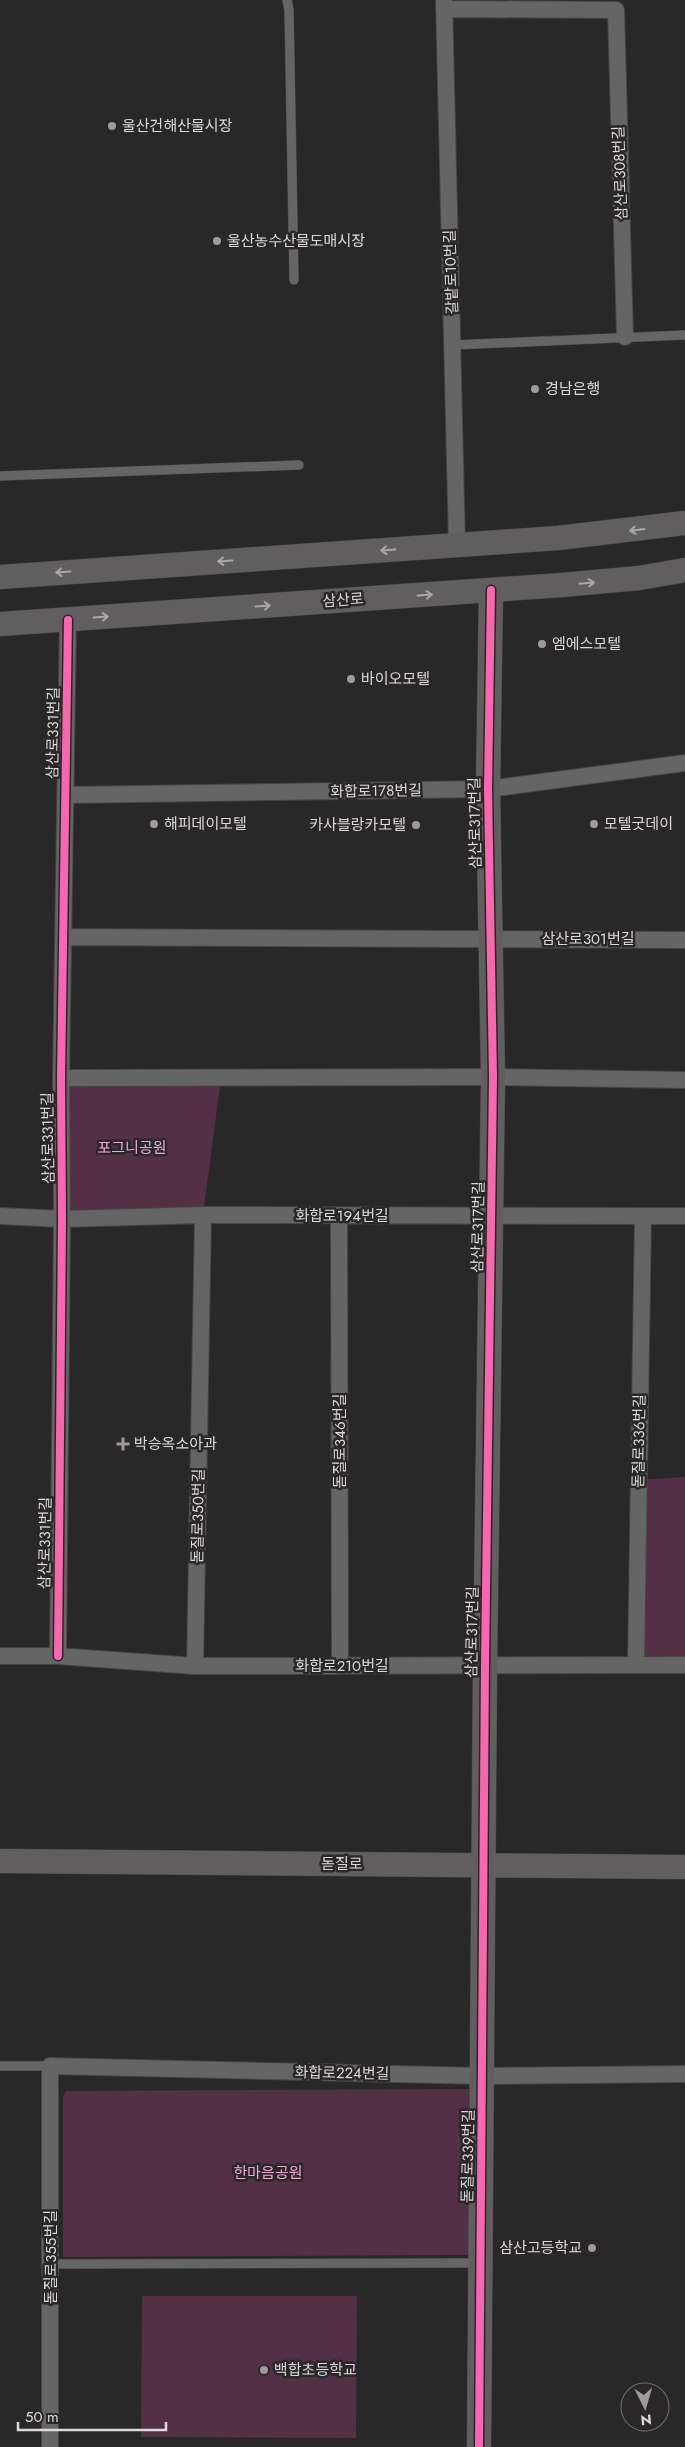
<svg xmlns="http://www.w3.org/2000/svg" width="685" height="2447" font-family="Jost,'Noto Sans KR',sans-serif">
	<rect width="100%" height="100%" fill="#292829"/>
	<!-- park -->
	<path fill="#533046" d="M61,1078H221L203,1215L62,1219Z
		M685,1477V1665H636L639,1480Z
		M473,2089L474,2255L63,2257V2097L66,2091Z
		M142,2296H357L356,2438L141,2437Z"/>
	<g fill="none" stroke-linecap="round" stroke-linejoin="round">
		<defs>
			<path id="lane" d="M287,0L289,10L294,280
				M453,345L685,335
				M0,476L299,465
				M0,2066H50
				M51,2264L480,2263"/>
			<path id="street" d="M444,0L457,545
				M444,9L616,10L625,337
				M66,795L488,789L685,763
				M63,937L685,940
				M61,1078L493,1077L685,1080
				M0,1216L62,1219L203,1215L685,1216
				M339,1216L340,1666
				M0,1656H58L195,1666L685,1665
				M58,1656L62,1219L61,1078L68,620
				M636,1665L643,1216
				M195,1666L203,1215
				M50,2447V2066L482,2076L685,2074"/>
			<path id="secondary" d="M0,577L558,538L685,523
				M0,624L562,585L639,578L685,570
				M0,1861L685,1867
				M479,2447L485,1665L493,1077L488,789L491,590"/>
		</defs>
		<!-- lane casing -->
		<use href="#lane" stroke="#464546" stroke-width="10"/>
		<!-- street casing -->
		<use href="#street" stroke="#464546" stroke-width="18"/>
		<!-- secondary casing -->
		<use href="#secondary" stroke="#464546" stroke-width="25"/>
		<!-- lane -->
		<use href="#lane" stroke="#666566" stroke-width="9"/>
		<!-- street -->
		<use href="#street" stroke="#666566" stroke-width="16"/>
		<!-- secondary -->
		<use href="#secondary" stroke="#615e60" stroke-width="24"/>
		<defs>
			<path id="cycleway" d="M58,1656L62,1219L61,1078L68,620
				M479,2447L485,1665L493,1077L488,789L491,590"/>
		</defs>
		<!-- cycleway casing -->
		<use href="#cycleway" stroke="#2a2729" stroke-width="11"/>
		<!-- cycleway -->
		<use href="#cycleway" stroke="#f766af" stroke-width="8"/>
	</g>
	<!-- one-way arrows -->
	<defs><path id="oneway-shaft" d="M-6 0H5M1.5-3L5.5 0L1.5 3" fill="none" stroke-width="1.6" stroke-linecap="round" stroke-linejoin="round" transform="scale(1.25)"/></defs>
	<g stroke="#aaa8a9">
		<use href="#oneway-shaft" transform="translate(637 530) rotate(173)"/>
		<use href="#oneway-shaft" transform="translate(388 550) rotate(176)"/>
		<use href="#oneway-shaft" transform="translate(225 561) rotate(176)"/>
		<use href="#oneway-shaft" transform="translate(63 572) rotate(176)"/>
		<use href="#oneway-shaft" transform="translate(587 583) rotate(-5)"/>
		<use href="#oneway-shaft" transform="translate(425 595) rotate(-4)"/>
		<use href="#oneway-shaft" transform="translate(263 606) rotate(-4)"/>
		<use href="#oneway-shaft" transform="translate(101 617) rotate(-4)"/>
	</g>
	<!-- markers -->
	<g fill="#9d9b9c" stroke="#2a2729" stroke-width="2">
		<circle cx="112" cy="126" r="5"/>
		<circle cx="217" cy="241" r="5"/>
		<circle cx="535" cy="389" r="5"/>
		<circle cx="542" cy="644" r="5"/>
		<circle cx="351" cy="679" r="5"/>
		<circle cx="154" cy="824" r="5"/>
		<circle cx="594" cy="824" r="5"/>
		<circle cx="416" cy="825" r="5"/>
		<path d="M120.5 1436.5h5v5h5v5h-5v5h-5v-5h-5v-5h5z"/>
		<circle cx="592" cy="2248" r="5"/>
		<circle cx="264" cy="2370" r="5"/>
	</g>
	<g text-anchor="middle" stroke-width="5" stroke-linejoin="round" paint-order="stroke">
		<!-- poi labels -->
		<g font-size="15" fill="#dbd9da" stroke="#2a2729" text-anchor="start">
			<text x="122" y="131">울산건해산물시장</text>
			<text x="227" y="246">울산농수산물도매시장</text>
			<text x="545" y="394">경남은행</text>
			<text x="552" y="649">엠에스모텔</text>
			<text x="361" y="684">바이오모텔</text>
			<text x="164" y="829">해피데이모텔</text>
			<text x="604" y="829">모텔굿데이</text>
			<text x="406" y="830" text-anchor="end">카사블랑카모텔</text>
			<text x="134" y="1449">박승옥소아과</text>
			<text x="582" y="2253" text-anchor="end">삼산고등학교</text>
			<text x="274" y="2375">백합초등학교</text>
		</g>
		<!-- street labels -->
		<g font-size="15" fill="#dbd9da" stroke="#2a2729">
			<text transform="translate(620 173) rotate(-92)" y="5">삼산로308번길</text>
			<text transform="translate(451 272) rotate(-92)" y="5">갈밭로10번길</text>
			<text transform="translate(343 600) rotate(-4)" y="5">삼산로</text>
			<text transform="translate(53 733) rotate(-89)" y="5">삼산로331번길</text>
			<text transform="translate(376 791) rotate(-1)" y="5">화합로178번길</text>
			<text transform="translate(475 823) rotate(-91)" y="5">삼산로317번길</text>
			<text x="588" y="944">삼산로301번길</text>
			<text transform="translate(48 1138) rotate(-91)" y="5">삼산로331번길</text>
			<text x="342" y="1221">화합로194번길</text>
			<text transform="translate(478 1227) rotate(-89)" y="5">삼산로317번길</text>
			<text transform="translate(340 1441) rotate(-90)" y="5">돋질로346번길</text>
			<text transform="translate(639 1441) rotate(-89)" y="5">돋질로336번길</text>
			<text transform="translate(198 1516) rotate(-89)" y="5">돋질로350번길</text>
			<text transform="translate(45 1543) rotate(-89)" y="5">삼산로331번길</text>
			<text transform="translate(472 1632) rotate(-89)" y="5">삼산로317번길</text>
			<text x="342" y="1671">화합로210번길</text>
			<text x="342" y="1869">돋질로</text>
			<text transform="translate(342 2073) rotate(1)" y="5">화합로224번길</text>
			<text transform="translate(468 2156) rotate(-89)" y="5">돋질로339번길</text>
			<text transform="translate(51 2257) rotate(-90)" y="5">돋질로355번길</text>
		</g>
		<!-- park labels -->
		<g font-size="15" fill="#f3a9d6" stroke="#2a2729">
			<text x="132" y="1153">포그니공원</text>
			<text x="268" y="2178">한마음공원</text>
		</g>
	</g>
	<!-- north arrow -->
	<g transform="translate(645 2407) rotate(175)"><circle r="24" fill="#2a2729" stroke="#716e70"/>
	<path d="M0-4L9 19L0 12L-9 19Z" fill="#9d9b9c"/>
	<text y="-8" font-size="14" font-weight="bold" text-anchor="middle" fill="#dbd9da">N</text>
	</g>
	<!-- scale -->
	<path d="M18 2422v8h148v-8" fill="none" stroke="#dbd9da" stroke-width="2.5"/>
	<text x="25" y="2422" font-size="15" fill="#dbd9da" stroke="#2a2729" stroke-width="4" paint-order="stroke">50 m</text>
</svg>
